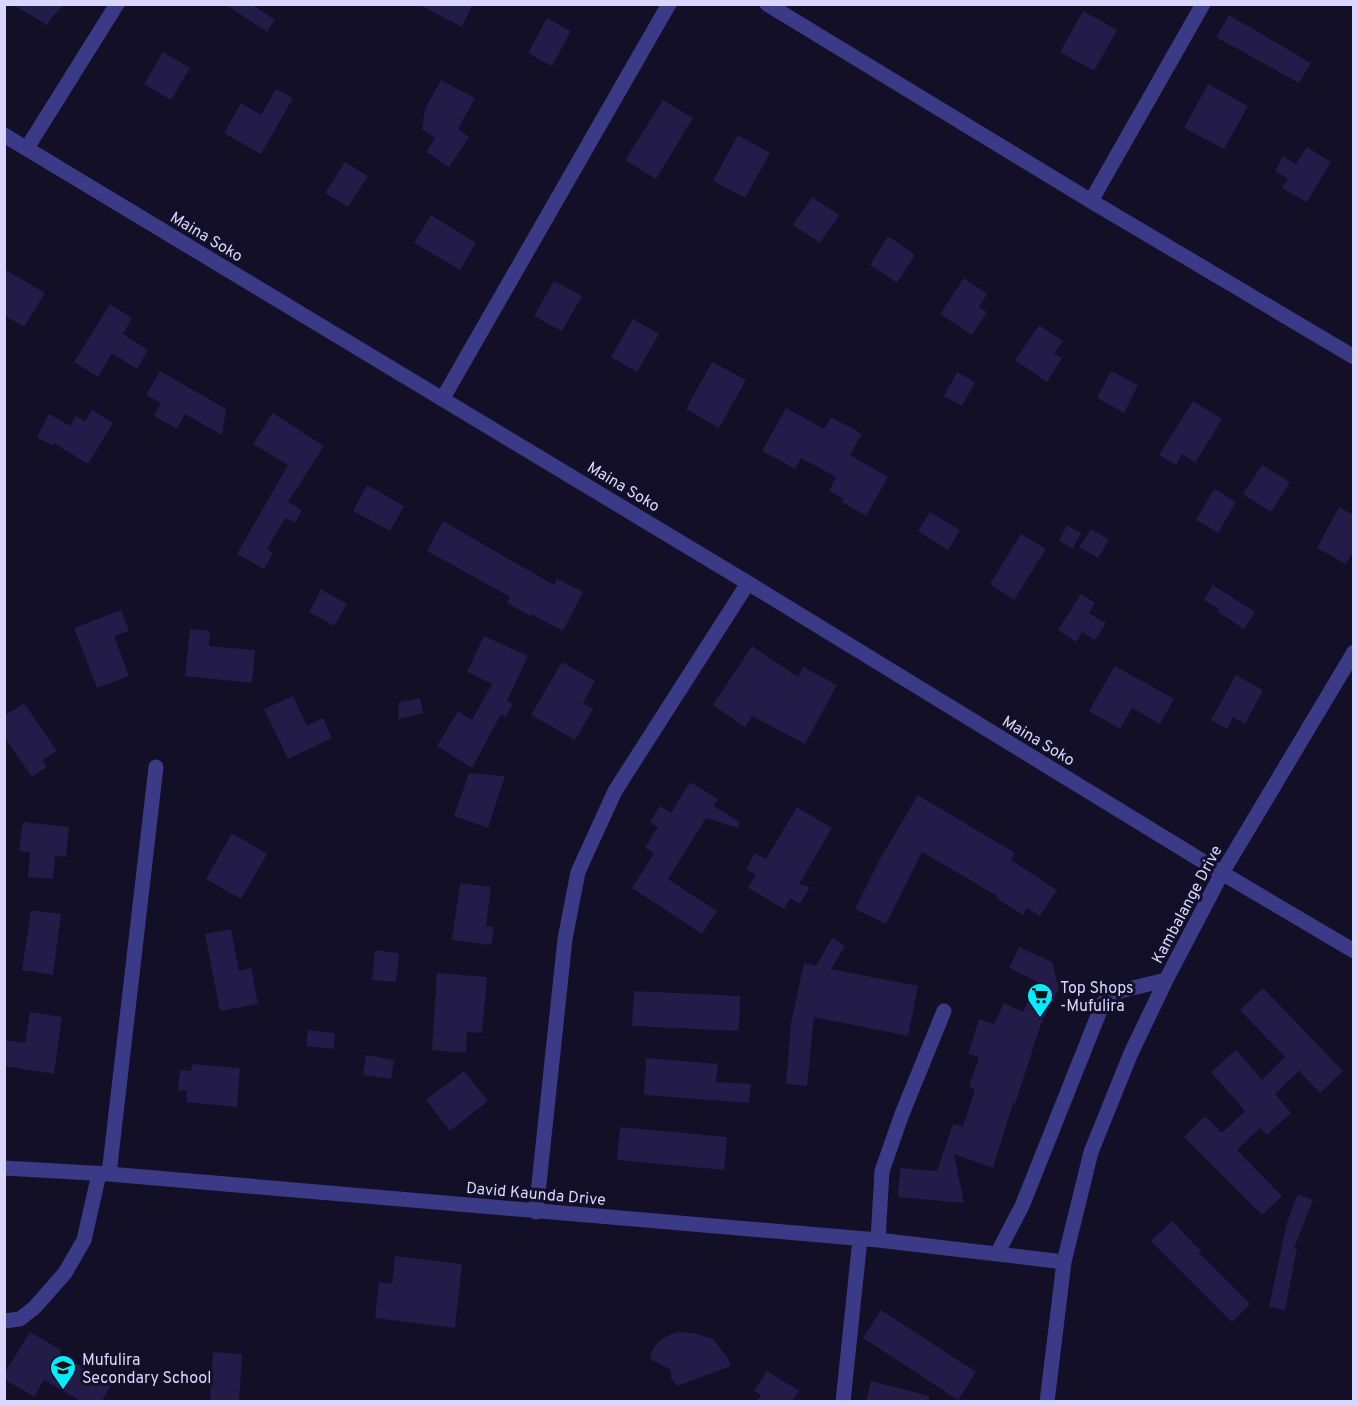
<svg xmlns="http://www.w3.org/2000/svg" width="1358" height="1406" font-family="Overpass,sans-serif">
	<rect width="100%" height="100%" fill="#120f27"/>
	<!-- building -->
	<path fill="#231b48" d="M12,4H65L53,16L47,25Z
		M225,4H251L275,20L267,32Z
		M418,4H473L462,27Z
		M1083,11L1117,30L1094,71L1060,52Z
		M1229,15L1311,63L1299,83L1216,37Z
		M547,18L571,31L552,66L528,53Z
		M163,52L190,68L171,100L144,84Z
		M441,80L475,98L458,129L469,137L449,167L426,152L435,138L422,129L425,109Z
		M1208,84L1248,106L1224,149L1184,128Z
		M276,89L293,98L261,154L224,133L241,103L261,115Z
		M663,100L693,118L656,179L625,160Z
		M738,135L770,153L745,198L713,181Z
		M1307,147L1331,162L1307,202L1282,188L1288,179L1275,171L1283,156L1296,164Z
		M345,162L368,176L348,207L325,193Z
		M812,197L839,215L820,243L793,225Z
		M431,215L476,243L460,270L414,243Z
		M888,236L915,255L897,283L870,265Z
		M4,269L45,293L24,327L4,315Z
		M964,278L987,294L979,307L987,312L972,335L940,314Z
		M554,281L582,296L562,331L534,316Z
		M110,304L132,318L123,334L148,350L137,369L112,353L98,377L74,362Z
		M633,319L659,334L637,372L611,357Z
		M1039,325L1063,341L1054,353L1062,358L1047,382L1015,360Z
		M712,362L746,380L719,428L686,409Z
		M160,371L226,409L222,435L185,414L177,429L154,416L161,403L146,395Z
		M1111,371L1138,385L1124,413L1097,398Z
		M957,372L975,382L962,406L944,396Z
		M1193,401L1222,419L1195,463L1182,454L1176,465L1159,455Z
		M786,408L824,429L831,417L862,434L850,455L888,477L866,516L842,502L844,499L829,491L836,477L801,458L795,469L762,451Z
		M92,410L113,423L88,464L54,443L52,446L37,437L49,414L70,426L76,416L85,421Z
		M273,413L324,446L288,502L302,510L295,523L285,518L267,549L273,553L264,569L237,554L288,465L253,444Z
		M1262,465L1290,482L1271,512L1243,494Z
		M367,485L404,506L390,531L353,511Z
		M1214,489L1236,502L1218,533L1196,520Z
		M1339,507L1353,515V551L1346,564L1317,548Z
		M930,512L960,530L948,550L918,531Z
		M443,521L554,585L557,579L583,592L563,631L531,614L530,616L507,603L510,597L427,551Z
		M1067,525L1081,533L1073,548L1059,541Z
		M1091,529L1109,540L1098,558L1079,547Z
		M1021,534L1046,549L1014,600L990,584Z
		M1213,585L1255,612L1244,629L1218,612L1219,609L1204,600Z
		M321,589L347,604L334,626L309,612Z
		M1081,594L1095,603L1089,613L1106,623L1095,640L1082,632L1076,642L1058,630Z
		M121,610L129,631L114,636L129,676L97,688L74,628Z
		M190,629L210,631L209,646L255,650L252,683L185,676Z
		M484,636L528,656L507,701L513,704L505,717L501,714L472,768L437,746L458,711L472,720L492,684L467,672Z
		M752,646L798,677L803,667L837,685L805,744L752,716L745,727L713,705Z
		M562,662L595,681L583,703L593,709L575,740L531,715Z
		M1115,666L1174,699L1160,724L1132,708L1120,729L1089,711Z
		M1236,675L1263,690L1245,724L1233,717L1227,729L1211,720Z
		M293,696L307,726L323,718L332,738L288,759L264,709Z
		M420,698L423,713L398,719L399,702Z
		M24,703L57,751L42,760L47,767L32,777L4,737V716Z
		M469,773L505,776L488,828L454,816Z
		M690,782L718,799L713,806L740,822L738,828L706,818L668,879L717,911L702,934L632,888L654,853L645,848L658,827L650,822L660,806L671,813Z
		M918,795L1015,853L1011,860L1057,890L1040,916L1027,908L1023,915L996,898L997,896L922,852L886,924L855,909L880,859Z
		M797,807L832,828L799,884L810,887L800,904L790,898L784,909L748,888L756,875L746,869L755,853L766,859Z
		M23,822L69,827L66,857L55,856L53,879L28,877L30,852L19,851Z
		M232,833L267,854L241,899L206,879Z
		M460,883L491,887L486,926L494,927L491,945L452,940Z
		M31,910L61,914L53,975L22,970Z
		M231,929L239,971L251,968L258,1004L220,1011L205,934Z
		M832,938L845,946L831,969L918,986L908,1036L814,1017L807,1086L786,1084L791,1023L804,963L816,966Z
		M1019,947L1052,962L1059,989L1041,1024L1015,1104L1013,1103L993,1168L954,1154L964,1203L898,1197L900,1168L937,1171L953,1124L963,1127L975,1089L969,1087L979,1057L968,1054L979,1019L994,1024L1004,1003L1023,1012L1038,982L1009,968Z
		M375,950L399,953L396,982L372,980Z
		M437,973L487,977L482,1033L467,1032L466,1053L432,1050Z
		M1263,988L1343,1071L1320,1093L1299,1071L1275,1094L1291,1113L1267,1135L1260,1128L1237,1150L1282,1196L1262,1215L1184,1137L1205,1116L1222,1133L1245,1111L1211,1072L1236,1050L1262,1080L1285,1057L1240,1010Z
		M634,991L740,996L739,1031L632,1026Z
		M30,1012L62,1017L54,1074L4,1066V1040L25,1043Z
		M308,1030L335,1033L334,1049L306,1046Z
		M366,1055L394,1060L391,1079L363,1075Z
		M646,1058L718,1064L716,1082L751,1084L749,1103L644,1095Z
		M192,1064L240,1068L237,1107L186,1102L187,1091L178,1090L180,1070L191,1071Z
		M464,1071L488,1101L450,1131L426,1100Z
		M620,1127L727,1137L724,1170L617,1160Z
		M1298,1194L1313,1200L1294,1248L1297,1249L1285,1310L1269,1307L1287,1222Z
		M1172,1221L1201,1251L1199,1253L1250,1304L1232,1322L1151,1241Z
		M395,1256L462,1264L455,1328L375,1318L379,1282L392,1284Z
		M881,1310L976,1372L958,1400L863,1338Z
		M30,1332L61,1350L60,1353L111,1385L102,1401H81L44,1380L34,1397L4,1379V1374Z
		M677,1332L693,1333L713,1339L727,1357L731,1366L677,1386L671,1378V1370L650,1359L652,1351L657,1343L665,1337Z
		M213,1352L242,1354L239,1401H210Z
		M767,1371L799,1391L792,1401H757L761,1395L754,1391Z
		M871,1381L929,1396V1401H866Z"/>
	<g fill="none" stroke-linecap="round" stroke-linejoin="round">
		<!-- minor -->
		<path stroke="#3a3a86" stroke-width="15" d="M767,4L1091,201L1354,357
			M4,135L748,583L1222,873L1354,951
			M27,148L117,4
			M1091,201L1203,4
			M443,398L669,4
			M4,1168L109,1174L878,1240L1064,1262
			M109,1174L156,767
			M536,1212L565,939L578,872L615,791L748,583
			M878,1240L882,1171L902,1114L944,1011
			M997,1254L1022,1206L1103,1003L1120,991L1166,980
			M4,1321L20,1319L35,1307L65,1273L84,1240L99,1174
			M843,1402L860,1239
			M1047,1402L1064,1262L1091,1152L1131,1053L1166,980L1222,873L1354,652"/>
	</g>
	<!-- icons -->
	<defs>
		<symbol id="supermarket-pin" viewBox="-11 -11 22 30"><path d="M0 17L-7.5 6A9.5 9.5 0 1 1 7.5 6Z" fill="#01edff" stroke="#120f27"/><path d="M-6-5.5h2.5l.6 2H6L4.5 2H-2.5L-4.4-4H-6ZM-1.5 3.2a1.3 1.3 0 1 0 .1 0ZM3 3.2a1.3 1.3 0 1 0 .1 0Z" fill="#111"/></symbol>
		<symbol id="school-pin" viewBox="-11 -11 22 30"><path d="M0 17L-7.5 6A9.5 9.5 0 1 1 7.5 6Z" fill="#01edff" stroke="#120f27"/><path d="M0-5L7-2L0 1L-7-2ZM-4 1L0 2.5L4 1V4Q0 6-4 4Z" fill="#111"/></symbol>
	</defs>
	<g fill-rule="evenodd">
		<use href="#supermarket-pin" x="1025" y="981" width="30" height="40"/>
		<use href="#school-pin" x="48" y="1353" width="30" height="40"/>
	</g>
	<g text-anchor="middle" stroke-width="6" stroke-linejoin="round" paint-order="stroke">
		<!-- street labels -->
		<g font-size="16" fill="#d9d5ff" stroke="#120f27">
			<text transform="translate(207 236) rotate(31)" y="6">Maina Soko</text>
			<text transform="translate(624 486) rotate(31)" y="6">Maina Soko</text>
			<text transform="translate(1039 740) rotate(31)" y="6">Maina Soko</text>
			<text transform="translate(1186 904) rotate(-62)" y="6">Kambalange Drive</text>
			<text transform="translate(536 1193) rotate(5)" y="6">David Kaunda Drive</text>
		</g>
		<!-- poi labels -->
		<g font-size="16" fill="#d9d5ff" stroke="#120f27" text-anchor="start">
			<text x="1060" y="993">Top Shops<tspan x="1060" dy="18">-Mufulira</tspan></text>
			<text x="82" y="1365">Mufulira<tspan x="82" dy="18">Secondary School</tspan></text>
		</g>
	</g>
	<!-- border -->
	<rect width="1358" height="1406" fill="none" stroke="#d9d5ff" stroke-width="12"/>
</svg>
